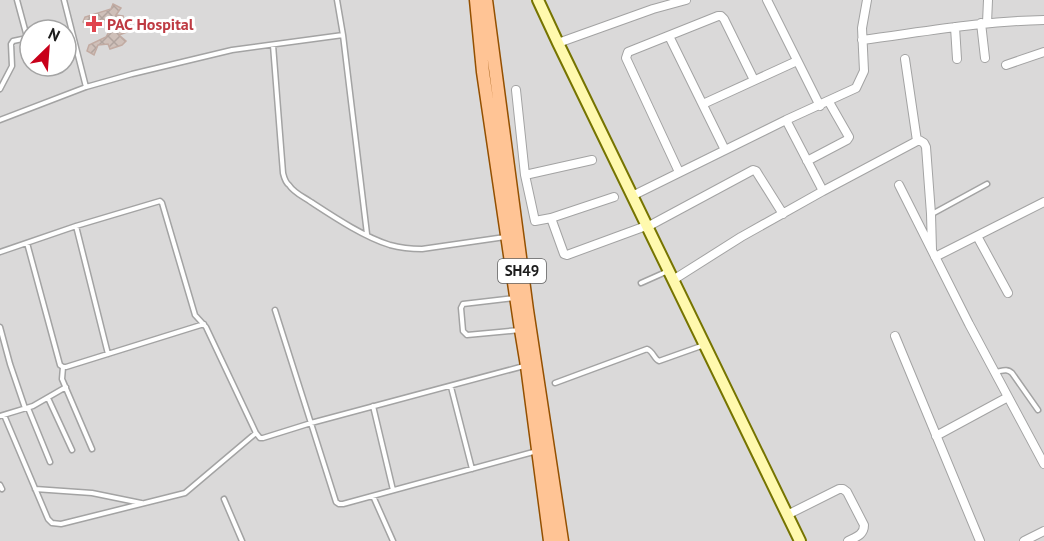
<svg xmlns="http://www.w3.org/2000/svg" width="1044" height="541" font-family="'PT Sans',sans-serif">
	<defs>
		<pattern id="building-cross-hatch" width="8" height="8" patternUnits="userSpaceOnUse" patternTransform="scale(1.5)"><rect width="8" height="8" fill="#cfc0b9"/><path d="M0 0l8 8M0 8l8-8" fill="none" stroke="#b1a49e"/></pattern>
	</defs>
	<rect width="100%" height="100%" fill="#efe8e0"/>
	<!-- residential -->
	<path fill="#dad9d9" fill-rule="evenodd" d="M0,0H1044V541H0ZM30,30H66V66H30Z"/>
	<!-- building -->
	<path fill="url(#building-cross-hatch)" stroke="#c2aba2" stroke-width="1.5" d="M113,4L121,8L116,15L123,16L127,32L119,35L126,41L122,45L110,49L108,44L98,45L94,55L87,51L89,45L106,37L111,28L107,19L98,22L95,30L83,22L85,17L111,9Z"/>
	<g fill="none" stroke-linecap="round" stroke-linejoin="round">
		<defs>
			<path id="lane" d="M17,0L30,48
				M64,0L86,87
				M337,0L343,35L367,234
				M273,45L283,173C284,177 285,182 289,185C294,193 304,197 311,202C334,217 364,237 390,245C401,248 411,249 422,249L505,237
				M0,89L12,66L11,44L13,41L27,38
				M0,120L86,87L132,74L232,50L343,35
				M932,214L987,184
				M76,226L108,354
				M27,243L60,365L63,367H66L204,324
				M0,252L76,226L160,201L162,203L195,315L206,327L256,433L260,438H263L311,423L524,366
				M641,283L668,271
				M515,298L463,304L461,308L463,331L467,335L520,330
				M275,310L336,502L339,504H343L537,451
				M0,327L10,364L25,408
				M63,367L62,379L92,449
				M995,372C1002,371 1007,368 1012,373L1038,410
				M555,383L647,349C653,351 654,359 659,361L704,345
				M451,387L472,469
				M48,398L72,450
				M373,406L393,490
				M28,408L50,462
				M4,415L48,519L52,523L61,524L185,493L256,433
				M0,416L33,406L66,387
				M0,485L2,489
				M35,489L92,493L141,503
				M373,496L393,541
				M224,499L242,541"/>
			<path id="street" d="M767,0L820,106
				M981,23L985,58
				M987,23L988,0
				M955,27L957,59
				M669,36L725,150
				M862,40C923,32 983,21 1044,20
				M558,43L653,9L686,0
				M905,59L917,141
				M1006,65L1044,52
				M516,90L525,175L535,221L551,218L614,197
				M703,104L797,61
				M786,120L823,191
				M807,161L847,140L849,137L829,102
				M679,172L626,58L628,52L718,16H721L724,19L754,80
				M525,175L592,160
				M899,185L969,324L1044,464
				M632,196L786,120L856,88L864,71L862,28L867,0
				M551,218L564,254L567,255L646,226
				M647,227L753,170L756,171L783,214
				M977,236L1008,293
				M935,257L1044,202
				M673,280L741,237L823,191L919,140L924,143L926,147L931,214L932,250
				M895,336L980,541
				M936,436L1008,397
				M787,515L839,489H843L847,492L864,525C864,535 856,537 848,541
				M1024,541L1044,531"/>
			<path id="secondary" d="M538,0L558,43L800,541"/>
			<path id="primary" d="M476,0L483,72L521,330L527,366L550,541
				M486,0L527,310L562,541"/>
		</defs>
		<!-- lane casing -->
		<use href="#lane" stroke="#a3a3a3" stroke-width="7"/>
		<!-- street casing -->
		<use href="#street" stroke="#a3a3a3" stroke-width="10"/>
		<!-- secondary casing -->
		<use href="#secondary" stroke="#767400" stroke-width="14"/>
		<!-- primary casing -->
		<use href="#primary" stroke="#945000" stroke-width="15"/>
		<!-- lane -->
		<use href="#lane" stroke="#fff" stroke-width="4"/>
		<!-- street -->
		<use href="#street" stroke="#fff" stroke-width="8"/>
		<!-- secondary -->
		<use href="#secondary" stroke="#fff9ae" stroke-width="10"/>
		<!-- primary -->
		<use href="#primary" stroke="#ffc495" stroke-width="12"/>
	</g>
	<!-- markers -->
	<path fill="#e0444e" stroke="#fff" stroke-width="2" d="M91 15h6v6h6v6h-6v6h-6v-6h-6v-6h6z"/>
	<g text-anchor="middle" stroke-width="6" stroke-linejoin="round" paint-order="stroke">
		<!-- shield labels -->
		<rect fill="#fff" stroke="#606060" stroke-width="1.5" x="498" y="259" width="48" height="24" rx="4.5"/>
		<g font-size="15" font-weight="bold" fill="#1c1c1c">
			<text x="522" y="276">SH49</text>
		</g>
		<!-- health labels -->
		<g font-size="16" font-weight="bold" fill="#be3a42" stroke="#fff" text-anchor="start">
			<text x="107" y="30">PAC Hospital</text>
		</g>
	</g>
	<!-- north arrow -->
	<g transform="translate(48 48) rotate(25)"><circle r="28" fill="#ffffff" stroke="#a4a4a4" stroke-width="1.5"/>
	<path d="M0-4.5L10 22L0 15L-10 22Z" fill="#c8001a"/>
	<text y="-9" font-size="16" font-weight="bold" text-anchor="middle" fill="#1c1c1c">N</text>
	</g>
</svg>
